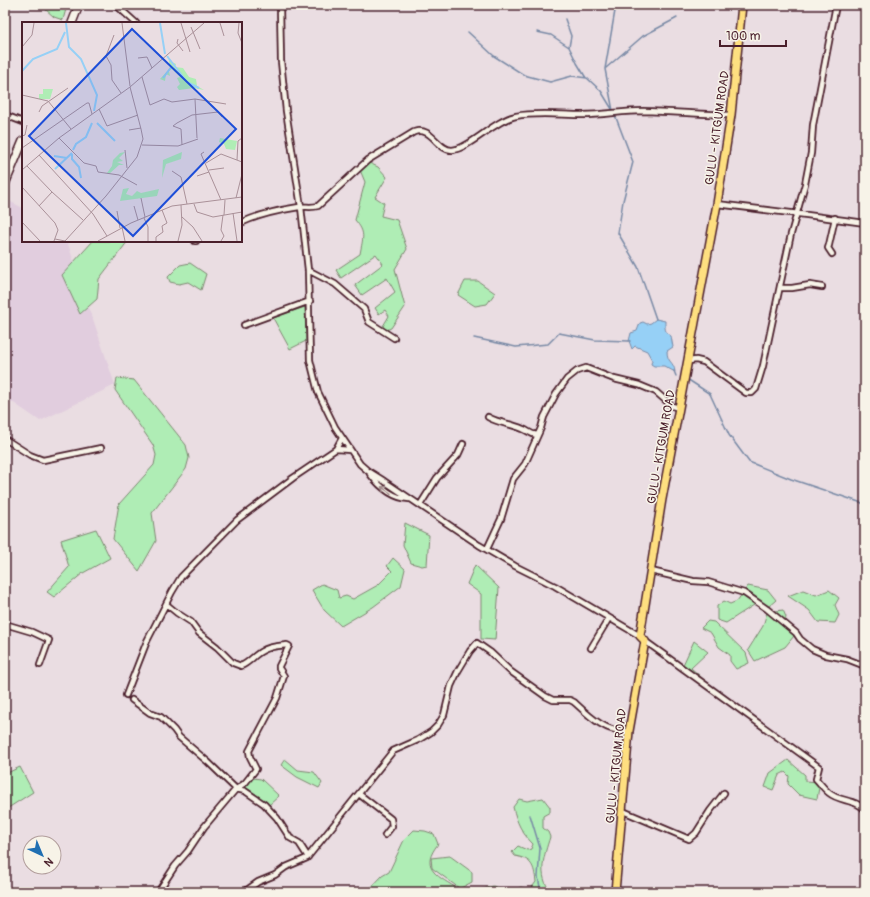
<svg xmlns="http://www.w3.org/2000/svg" width="870" height="897" font-family="Pangolin,sans-serif">
	<rect width="100%" height="100%" fill="#eadde2"/>
	<filter id="ink" filterUnits="userSpaceOnUse"><feTurbulence type="fractalNoise" baseFrequency=".025" numOctaves="2"/><feDisplacementMap in="SourceGraphic" scale="8" xChannelSelector="R" yChannelSelector="G"/><feConvolveMatrix kernelMatrix="1 2 1 2 8 2 1 2 1" color-interpolation-filters="sRGB"/></filter>
	<g filter="url(#ink)">
		<!-- built -->
		<path fill="#e1cdde" d="M5,199L23,208V241H67L115,385L40,421L5,397Z"/>
		<!-- green -->
		<path fill="#afedb5" stroke="#7c8670" d="M55,5L66,9L63,20L54,17L44,8Z
			M367,162L378,167L387,177L375,197L384,203L381,216L397,220L407,249L395,269L405,307L391,328L384,331L383,326L389,316L385,310L379,314L375,308L395,292L387,278L362,295L355,285L383,264L376,254L341,278L336,270L360,254C363,237 366,233 355,220L365,182L360,170Z
			M93,241H128L99,279L97,299L80,314L62,275Z
			M190,263L206,274L201,290L188,282L179,284L170,282L168,277L180,265Z
			M465,281H478L495,293L487,304L475,306L458,295Z
			M305,307L306,341L290,349L273,318Z
			M117,378L134,380L186,445L189,458L186,469L152,513L156,541L139,571L113,539L119,504L154,465L156,455L153,445L115,390Z
			M405,523L429,535L427,565L422,566L411,563L403,545Z
			M96,529L110,558L83,573L54,597L47,592L69,567L61,540Z
			M393,558L405,569L401,586L373,607L341,626L324,610L312,590L322,584L337,590L339,598L346,596L353,599L378,585L392,571L387,566Z
			M475,565L499,588L495,640L481,639V594L467,584Z
			M748,586L768,590L776,600L768,607L761,603L754,605L726,623L717,620V606L724,601L730,604L737,601Z
			M803,590L816,595L829,590L839,598L835,605L839,615L835,623L818,622L809,610L788,596Z
			M783,610L786,617L784,627L794,636L785,647L755,661L748,650L763,626L767,612Z
			M708,621L714,622L746,653L749,663L736,669L730,661V655L719,647L711,633L701,628Z
			M694,641L708,652L691,668L709,684L704,688L682,667Z
			M285,759L298,770L314,772L322,783L319,788L297,777L281,765Z
			M788,760L805,775V781L820,782L817,799L799,795L788,784L789,776L785,772L779,775L773,790L765,787L770,773Z
			M20,767L33,792L5,810V774Z
			M253,778L261,779L279,796L269,805L245,787Z
			M543,798L550,807V812L543,816V828L548,832L550,837C544,856 537,875 551,892H367L382,876L389,872L404,840L414,830L425,831L434,834L438,844C420,867 435,875 455,887L459,888L432,868L431,858L450,856L472,872V882L459,889C471,892 481,890 493,886C503,890 511,893 521,887L529,891L536,882C534,866 532,859 515,856L512,852L518,846L527,850L531,849L533,844C521,832 517,823 513,807L519,799L527,801Z"/>
		<!-- water -->
		<path fill="#96d0f6" stroke="#7889a5" d="M656,319L665,321C665,328 664,332 671,336L673,347L667,351C667,363 674,361 675,372L664,366H654L651,364L652,360L647,351L635,346L632,349L629,341L631,333L637,331L640,323L643,322L647,324L651,323Z"/>
		<g fill="none" stroke-linecap="round" stroke-linejoin="round">
			<!-- stream -->
			<path stroke="#7889a5" stroke-width="1.5" d="M565,19L571,36L569,47L577,63L586,78
				M468,32L494,56L524,75L550,82L572,76L587,78L601,91L612,109
				M537,32L551,35L569,47
				M606,68L643,36L677,18
				M613,111L605,69L616,5
				M615,115L633,162L623,201L618,233L638,267L656,319
				M474,338L516,347L548,344L559,333L595,340L630,341
				M674,371L676,376
				M687,379L710,394L729,435L749,462L791,479L865,504
				M530,815L540,848L538,877L541,892"/>
			<defs>
				<path id="street" d="M116,5L136,23
					M280,5L281,61L286,111L301,207L308,270L310,360L318,392L335,427L360,464L368,471L384,481L479,545L515,566L555,586L640,636
					M5,115L23,122
					M717,204L807,215L865,223
					M241,223C259,214 280,210 299,207C305,206 311,208 318,206L368,160L414,132C432,126 437,150 452,150C469,149 495,120 516,116C536,112 562,115 583,115C603,115 623,111 643,111C672,112 702,114 731,115
					M195,241H196
					M832,254L828,248L829,245L835,218
					M308,270L335,284L364,309L369,322L394,338
					M780,288H792L810,285L822,287
					M244,325L310,301
					M689,361L696,360L704,362L746,393H752L756,389L763,366L791,234L805,184L811,153L813,125L836,5
					M488,417C500,424 510,423 523,429C529,431 529,434 537,435
					M5,439L30,455L43,460L101,448
					M336,449L350,450
					M370,474C380,487 392,498 409,499
					M420,505L437,478L458,455L463,444
					M487,549L501,519L513,479L525,464L541,428L544,417L556,394L567,379L577,371L586,368L614,379L639,385L656,392L672,406L679,408
					M651,571L693,581L708,582L744,593L767,609L796,633L800,639L812,649L826,655L847,659L865,666
					M5,624L32,632L49,640L40,665
					M645,641L819,767L816,779C820,783 824,789 829,793C840,802 856,799 865,810
					M591,648L609,618
					M126,695L147,641L172,592L181,577L237,520L293,478L336,449L342,438
					M132,700L150,713L161,717L174,730L179,737L208,762L236,789L245,791L264,804L277,818L290,838L299,843L308,857
					M359,794L391,819L392,826L385,835
					M623,811L689,839L696,833L710,811L724,793
					M158,892L175,866L188,851L204,827L236,789L245,783L256,769L250,757L249,751L277,698L284,676L279,668V666L289,646L287,645C279,646 269,646 262,651C254,655 249,663 241,666L233,663L217,647L199,633L191,622L177,613L166,604
					M244,892L258,882L275,875L286,867L307,858L393,751L418,740L431,732L438,725L444,715L451,686L458,671L470,651L477,643L490,652L510,671L545,696L553,700H570L574,702C589,716 607,734 629,731"/>
				<path id="secondary" d="M72,23L79,5
					M5,184L23,141"/>
				<path id="primary" d="M615,892L629,731L645,641L640,636L662,499L717,204L731,115L742,5"/>
			</defs>
			<!-- street casing -->
			<use href="#street" stroke="#4a1f2b" stroke-width="8"/>
			<!-- secondary casing -->
			<use href="#secondary" stroke="#4a1f2b" stroke-width="10"/>
			<!-- primary casing -->
			<use href="#primary" stroke="#4a1f2b" stroke-width="10"/>
			<!-- street -->
			<use href="#street" stroke="#f7f3e8" stroke-width="4.5"/>
			<!-- secondary -->
			<use href="#secondary" stroke="#f7f3e8" stroke-width="7"/>
			<!-- primary -->
			<use href="#primary" stroke="#fedf80" stroke-width="7"/>
		</g>
		<!-- one-way arrows -->
		<defs><path id="oneway-shaft" d="M-6 0H5M1.5-3L5.5 0L1.5 3" fill="none" stroke-width="1.6" stroke-linecap="round" stroke-linejoin="round"/></defs>
		<use stroke="#a0898a" href="#oneway-shaft" transform="translate(386 490) rotate(-145)"/>
	</g>
	<g text-anchor="middle" stroke-width="3" stroke-linejoin="round" paint-order="stroke">
		<!-- street labels -->
		<g font-size="12" fill="#4a1f2b" stroke="#f7f3e8">
			<text transform="translate(717 128) rotate(-82)" y="4">GULU - KITGUM ROAD</text>
			<text transform="translate(661 447) rotate(-80)" y="4">GULU - KITGUM ROAD</text>
			<text transform="translate(616 766) rotate(-84)" y="4">GULU - KITGUM ROAD</text>
		</g>
	</g>
	<!-- overview -->
	<g transform="translate(22 22)">
		<rect width="220" height="220" fill="#eadde2"/>
		<path d="M146,33L148,39L154,42L153,45L161,46L167,55L174,57L175,64L182,68L172,66L157,68L155,65L158,62L155,56L158,55L150,47L147,49L148,54L144,52L143,59L138,57L148,46ZM21,67H31L28,77H17V72H21ZM198,116L215,119L213,128L204,127L202,122L197,120ZM103,130L97,136L101,139L95,140L102,143H97L87,152L85,151L90,144L91,138L98,131ZM160,130L159,137L144,142L140,156L141,138ZM107,166L104,172L110,174L115,169L119,171L137,167L135,174L98,179L101,167Z" fill="#afedb5"/>
		<path fill="none" stroke="#96d0f6" stroke-width="2" d="M44,1L47,25L59,37L75,73L72,89M138,1L143,32M145,34L165,60L177,66M0,49L11,37L35,27L43,10M141,56L150,44M75,101L93,119M51,128L54,122L64,115L70,101M50,132V137L57,145L59,156M32,134L45,136M33,147L50,131"/>
		<path fill="none" stroke="#aa9199" stroke-width="1" d="M100,1L108,64M159,1L168,30M198,1L202,14M217,1L216,11L220,21M169,5L178,27M92,13L84,34L89,43L90,58L99,71M156,17L155,21L161,29M0,25L10,13L12,1M116,36L125,35L130,46M120,55L128,83L142,77L150,80L173,77L204,82M108,65L119,107M0,73L26,79L49,107M173,77L175,116M77,87L85,104L116,93M17,90L20,84L46,66M107,108L119,106M0,114L3,113L5,103M37,116L62,141L74,144L76,150L97,153L115,163M120,123L156,124L176,117M160,123L159,107L151,104L155,101L170,93L196,90L200,95M0,126L65,81H67L70,92M103,128L105,146M182,130L179,132L199,178M17,133L71,192L85,214M215,138L216,119L220,116M184,141L199,132L220,140M5,144L30,170L17,184M0,148L37,116L108,65L182,1M187,148L202,146M150,149L159,155L165,182M175,154L187,150M0,165L33,201L36,208L32,219M30,170L61,198M119,176L123,195M214,176L220,152M172,182L175,190L191,195L220,190M112,184L116,198M95,189L98,206M211,191L215,219M202,193L203,178M160,195L171,205L180,219M122,196L126,205V219M0,200L18,219M100,205L103,219M33,217L43,219L84,174L115,135L121,117L119,107M76,219L109,201L150,184L220,175M134,219V215L141,210L140,204L145,201L140,188M156,219L160,203L159,183M199,219L202,214L199,208L201,193"/>
		<path fill="#1d4ed8" fill-opacity="0.15" stroke="#1d4ed8" stroke-width="2" d="M110,7L214,107L111,214L7,114Z"/>
		<rect width="220" height="220" fill="none" stroke="#4a1f2b" stroke-width="2"/>
	</g>
	<!-- margin -->
	<rect width="870" height="897" fill="none" stroke="#f7f3e8" stroke-width="20"/>
	<rect x="10" y="10" width="850" height="877" fill="none" stroke="#4a1f2b" stroke-width="1.5" filter="url(#ink)"/>
	<!-- north arrow -->
	<g transform="translate(42 855) rotate(136)"><circle r="19" fill="#f7f3e8" stroke="#b29e9c"/>
	<path d="M0-3L7 15L0 10L-7 15Z" fill="#1f6fb2"/>
	<text y="-6" font-size="11" font-weight="bold" text-anchor="middle" fill="#4a1f2b">N</text>
	</g>
	<!-- scale -->
	<path d="M720 40v6h66v-6" fill="none" stroke="#4a1f2b" stroke-width="2"/>
	<text x="726" y="40" font-size="12" fill="#4a1f2b" stroke="#f7f3e8" stroke-width="3" paint-order="stroke">100 m</text>
</svg>
